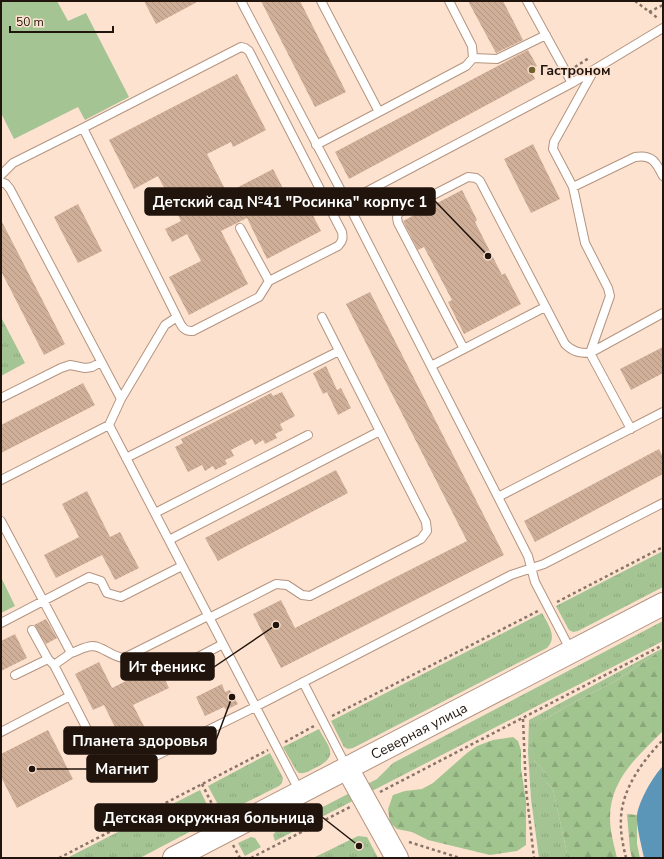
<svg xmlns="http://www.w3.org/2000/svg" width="664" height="859" font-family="'Nunito Sans',sans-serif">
	<defs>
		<pattern id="grass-tufts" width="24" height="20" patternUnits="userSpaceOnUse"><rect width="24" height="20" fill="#a5c494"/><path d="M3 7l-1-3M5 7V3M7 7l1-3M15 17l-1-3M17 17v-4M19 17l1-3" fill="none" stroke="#8ea87e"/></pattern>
		<pattern id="forest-firs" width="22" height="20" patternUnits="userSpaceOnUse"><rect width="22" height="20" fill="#a2c48f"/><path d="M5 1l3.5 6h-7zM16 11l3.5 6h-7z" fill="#8ba87a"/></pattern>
		<pattern id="building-back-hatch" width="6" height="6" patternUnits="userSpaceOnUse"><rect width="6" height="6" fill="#d0af99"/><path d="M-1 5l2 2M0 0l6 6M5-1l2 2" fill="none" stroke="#b29683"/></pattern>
	</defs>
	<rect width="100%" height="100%" fill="#fde2d0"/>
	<!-- grass -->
	<path fill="url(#grass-tufts)" d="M1,317L25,363L1,376Z
		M663,551V587L578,631L573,632L569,630L556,606Z
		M542,613C548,624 558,637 547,648L353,748L348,749L344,747L331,721Z
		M663,621V641L275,841L273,835L276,831L377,779L393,763Z
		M663,648V649L614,682L578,700L544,720L534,760L546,773V782L553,789L568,858H539L531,799L528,752L529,720Z
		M319,729C328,747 340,755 317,767C311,770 306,774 299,773L296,770L283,747Z
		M270,753L283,778L282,783L279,786L223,814L208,786Z
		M200,790L214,819L140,858H67Z
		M358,836L367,837L378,858H313Z
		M251,837L255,838L261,847L245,856L238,843Z"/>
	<!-- forest -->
	<path fill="url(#forest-firs)" d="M663,649V731C638,756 610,779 610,818C610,831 614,845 617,858H568L553,789L546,782V773L534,760L533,738L544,720L578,700L614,682Z
		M513,737L518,741L521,750V769L526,801V845L517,851L490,855L428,840L412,832L397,829L390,823L388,809L393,795L405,791L422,789L433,783L467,753L477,746L493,740Z
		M627,814L637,815V844L640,858H632L630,850Z"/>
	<!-- garden -->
	<path fill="#a5c494" d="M1,1H57L68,21L86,13L129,97L85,120L78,107L14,139L1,113Z
		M1,577L15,606L1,613Z"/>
	<!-- water -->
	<path fill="#5b95b8" d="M663,766V858H644C642,847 636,826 637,815C639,801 653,776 663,766Z"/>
	<!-- building -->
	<path fill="url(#building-back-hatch)" d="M144,1H199L156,24Z
		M261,1H300L346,92L315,107Z
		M468,1H503L523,40L496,53Z
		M528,50L537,66L530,69L535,79L349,179L335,152Z
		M237,74L266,130L233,147L231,142L207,154L227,193L273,169L294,210L307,204L321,231L267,259L247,218L221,231L248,284L189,315L169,277L201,261L187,234L172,242L165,229L181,221L158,176L134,189L109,140Z
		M533,144L560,199L531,213L504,159Z
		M462,190L477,220L475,222L502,275L505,273L521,304L464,334L448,302L452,300L424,247L418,250L403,221Z
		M78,204L102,251L78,263L54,217Z
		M1,220L65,344L44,355L1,271Z
		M370,292L504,555L281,668L253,614L281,600L295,628L467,541L346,304Z
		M663,347V373L631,390L620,369Z
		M326,366L337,390L341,388L351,408L338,415L327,392L323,394L313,373Z
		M83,383L95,405L1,453V425Z
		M282,392L295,416L280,424L283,430L275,434L277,438L265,444L263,440L255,445L252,439L231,450L234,456L225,460L227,464L215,470L213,466L205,471L202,465L188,472L175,447L183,443L181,439L271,393L273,396Z
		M659,449L663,457V474L535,542L524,521Z
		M336,470L348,493L218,561L205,538Z
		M87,491L110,537L120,532L139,568L115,580L102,555L56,578L44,555L79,537L62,504Z
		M46,619L57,638L46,644L34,625Z
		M15,634L27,658L1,671V641Z
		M99,662L112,688L158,665L169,688L133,705L151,740L127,752L104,705L93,710L75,674Z
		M222,684L225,692L230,690L238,704L226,710L224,707L205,716L196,697Z
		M48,730L73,779L17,808L1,777V754Z"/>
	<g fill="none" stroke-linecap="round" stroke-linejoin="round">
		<defs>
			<path id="lane" d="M241,1L347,202L498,497L663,412
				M321,1L379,112L466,66L473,58L472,46L449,1
				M527,1L572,83L663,28
				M473,58L497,59L546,35
				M594,70L554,142L553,149L573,187L585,243L608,288L610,296L590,353L631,429
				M316,145L379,112
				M1,175L13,163L83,128L241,47L245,48L249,51L342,232C343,238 343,241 338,246L269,281L259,297L193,331C183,332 181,325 177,317L83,128
				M1,182L6,184L10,189L121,399L109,425L300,792
				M573,187L635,157C652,154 656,162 663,176
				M347,202L572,83
				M240,228L269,281
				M464,349L398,223C397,218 396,216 400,212L468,177L476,178L480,181L565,344C573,352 579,353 590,353L663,313
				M431,366L545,307
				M1,398L61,368L70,365L85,368L92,367L101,362
				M121,399L165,325L177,317
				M126,458L339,351
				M1,480L109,425
				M498,497L528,556L535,582L571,651
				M155,513L308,435
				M1,521L71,653L54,665L70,696
				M169,540L380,431
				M209,618L276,584L287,585L302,595L310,596L421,539L427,531L426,522L322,317
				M1,623L89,577L101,581L107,593L121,597L182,566
				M32,630L48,659L54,665
				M71,653C78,651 85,646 93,646C104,647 112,657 124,658L208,616
				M181,666L223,644
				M15,675L48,659
				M303,682L347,768
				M1,732L70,696L108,770L112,774H119L255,707L511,575L544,564L663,503"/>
			<g id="secondary">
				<path d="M347,768L397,858"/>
				<path id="s1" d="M174,858L663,604"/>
			</g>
		</defs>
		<!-- lane casing -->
		<use href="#lane" stroke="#b4947f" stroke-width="10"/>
		<!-- secondary casing -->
		<use href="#secondary" stroke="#b4947f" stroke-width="24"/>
		<!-- path -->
		<path stroke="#887568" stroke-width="2.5" stroke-dasharray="3 3" stroke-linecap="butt" d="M635,1L659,19
			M649,12L663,5
			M575,67L589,58
			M557,602L663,547
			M332,716L538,611
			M523,719L526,789L534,858
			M285,742L314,726
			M202,784L218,816
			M380,792L663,645
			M409,842L460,858
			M233,845L240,858
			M59,858L268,750
			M251,858L350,807
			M626,858C623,845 620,832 621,818C622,789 643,760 663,740"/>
		<!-- lane -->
		<use href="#lane" stroke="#fff" stroke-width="8"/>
		<!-- secondary -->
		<use href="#secondary" stroke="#fff" stroke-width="22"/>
	</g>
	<!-- markers -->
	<circle fill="#6e632f" stroke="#fde2d0" stroke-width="1.5" cx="532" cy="70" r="4"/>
	<g text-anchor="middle" stroke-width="3" stroke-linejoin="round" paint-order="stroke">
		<!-- poi labels -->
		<g font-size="14" font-weight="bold" fill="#20140c" stroke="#fde2d0" text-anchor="start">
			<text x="540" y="75">Гастроном</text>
		</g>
		<!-- street labels -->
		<g font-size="14" fill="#20140c" stroke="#fde2d0">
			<text dy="5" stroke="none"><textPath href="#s1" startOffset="276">Северная улица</textPath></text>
		</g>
	</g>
	<!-- callouts -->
	<path fill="none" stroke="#20140c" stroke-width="1.5" d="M488 256L435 201M276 625L214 667M232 697L216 740M32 769L87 769M359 846L322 817"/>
	<g fill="#20140c" stroke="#fde2d0" stroke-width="1.5">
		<circle cx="488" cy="256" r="4"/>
		<circle cx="276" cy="625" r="4"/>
		<circle cx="232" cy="697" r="4"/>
		<circle cx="32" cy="769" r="4"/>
		<circle cx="359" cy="846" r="4"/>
	</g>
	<g fill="#20140c" stroke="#20140c" stroke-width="1.5">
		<rect x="145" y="188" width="290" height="27" rx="4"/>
		<rect x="121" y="653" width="93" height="27" rx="4"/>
		<rect x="64" y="727" width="152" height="27" rx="4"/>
		<rect x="87" y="755" width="70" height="27" rx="4"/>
		<rect x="95" y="804" width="227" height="27" rx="4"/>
	</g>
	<g font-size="15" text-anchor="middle" font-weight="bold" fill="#fff">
		<text x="290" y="207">Детский сад №41 "Росинка" корпус 1</text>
		<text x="167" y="672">Ит феникс</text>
		<text x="140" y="746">Планета здоровья</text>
		<text x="122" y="774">Магнит</text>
		<text x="209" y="823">Детская окружная больница</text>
	</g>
	<!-- border -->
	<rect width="664" height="859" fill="none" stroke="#20140c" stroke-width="4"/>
	<!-- scale -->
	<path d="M10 26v6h103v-6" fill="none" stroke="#20140c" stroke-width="2"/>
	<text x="16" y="26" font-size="12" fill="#20140c" stroke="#fde2d0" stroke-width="3" paint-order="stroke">50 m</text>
</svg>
